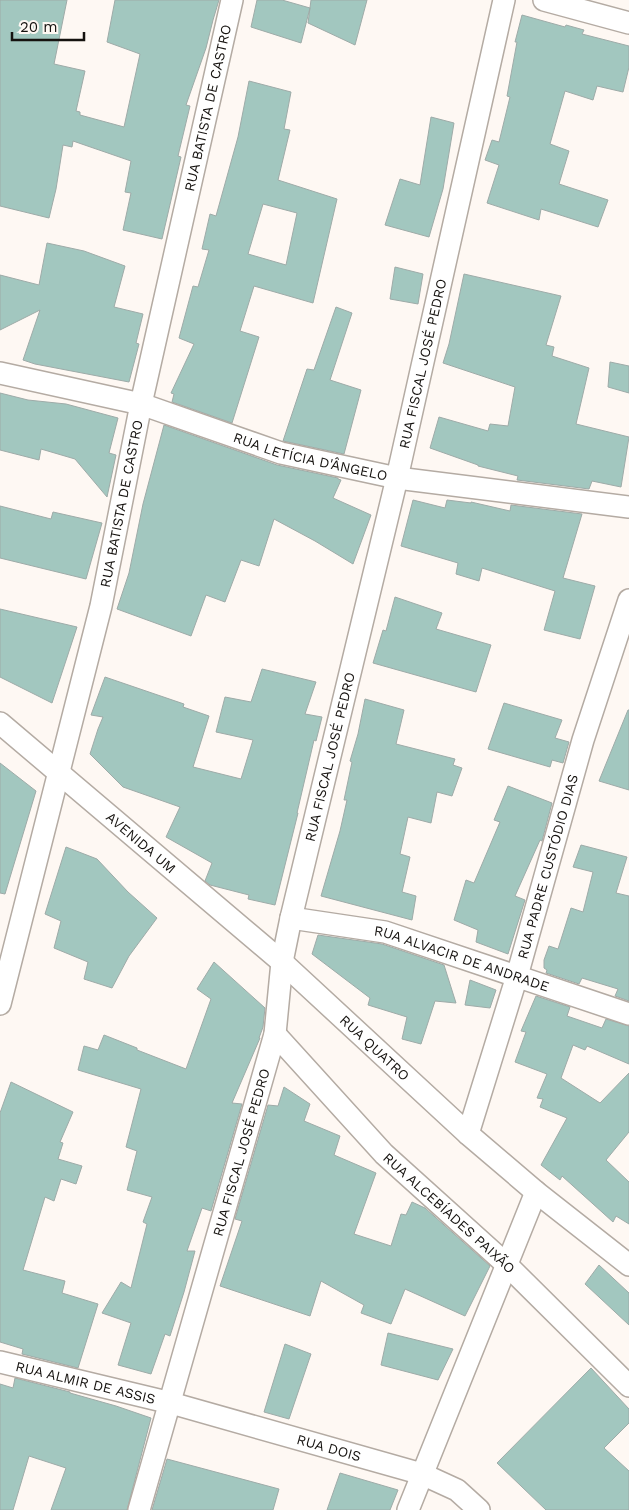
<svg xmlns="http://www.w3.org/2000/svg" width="629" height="1510" font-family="'Work Sans',sans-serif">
	<rect width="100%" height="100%" fill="#fef8f3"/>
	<!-- building -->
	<path fill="#a2c7bf" stroke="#9eaba8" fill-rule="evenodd" d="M0,0H67L54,64L85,71L76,111L80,112V115L124,127L140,54L107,42L115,0H219L213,20L206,48L186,105L190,106L178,156L181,157L162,239L123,230L131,193L125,192L131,161L73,141L72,147L63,145L56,189L49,218L0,206Z
		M257,0H282L310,8L301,43L251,27Z
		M311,0H367L355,45L308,23Z
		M522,15L565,27L566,25L584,30L582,34L629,46V67L623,92L597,86L593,100L565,91L550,144L569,151L559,184L608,200L598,227L541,209L539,220L487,203L499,165L485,160L492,140L499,142L510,97L507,96L517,42H515Z
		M249,81L291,92L284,129L290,130L278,180L337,199L313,303L254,286L240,331L259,337L232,423L172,402L174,394L171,393L194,344L179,338L193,286L198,287L209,250L202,249L210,214L216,216L238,137ZM263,204L297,213L286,265L248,254Z
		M431,117L454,123L443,189L429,237L385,225L400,179L420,185Z
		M47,243L84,251L125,266L114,307L143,314L136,343L139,344L129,382L35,364L23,360L40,310L0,330V275L39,285Z
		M395,267L423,274L418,304L390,299Z
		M464,274L561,296L546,345L554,347L552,356L589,368L576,424L629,437L621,487L592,481L589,489L517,480L518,476L478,466V465L430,448L439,417L488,431L490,424L508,426L515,387L443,363L449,344Z
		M336,307L352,313L330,380L361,390L344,454L283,441L307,369L314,370Z
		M610,362L629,366V393L608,387Z
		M0,393L28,400L66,404L118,418L109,453L116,455L107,497L75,459L41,449L39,460L0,450Z
		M164,425L277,465L338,478V479L341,480L333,498L371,515L353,564L315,541L274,519L259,566L241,560L225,602L206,595L191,636L117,609L129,573L143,504Z
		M413,500L445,508L447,500L471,503V502L510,511L511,505L582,514L563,578L595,586L580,639L544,630L555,591L482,568L479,581L456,574L458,563L401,546Z
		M0,506L51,519L53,512L102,523L86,579L0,558Z
		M395,597L442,613L436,629L491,645L476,692L373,663L383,630L386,631Z
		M0,609L77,627L52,703L0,677Z
		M262,669L316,682L305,714L322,717L316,741L314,740L297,813H298L275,905L248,899L249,895L210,885L205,881L212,863L166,837L180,807L123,787L90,754L98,729L103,717L91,715L105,677L184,704L183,707L209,716L193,767L241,779L253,740L216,732L225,697L251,702Z
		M365,699L404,710L396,744L455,759L453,765L462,768L452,796L437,792L431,823L408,817L400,854L410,857L402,892L416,896L412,920L321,896L340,831L347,800H344L352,762L350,761L358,734Z
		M504,703L562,720L555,738L569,742L563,763L552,760L550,767L488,749Z
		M628,710H629V790L599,781Z
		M0,763L36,791L5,894L0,893Z
		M508,786L552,803L542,841L540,840L515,896L525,900L508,954L476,942L478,930L454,920L466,880L474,883L500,822L494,820Z
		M581,845L627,857L616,893L629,896V1001L615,996L618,989L582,978L579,984L546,973L547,970L544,968V960L549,946L558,949L571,908L583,912L593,872L573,867Z
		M66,847L97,859L128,892L157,918L129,956L112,988L84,979L88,962L54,948L61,921L45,914Z
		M318,935L382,944L444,965L456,1003L435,1001L421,1044L402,1039L407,1017L368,1005L370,998L312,954Z
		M214,962L265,1008L263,1027L259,1038H260L232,1103L242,1104L211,1211L202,1208L187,1251H195L184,1292L170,1336L165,1334L151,1374L118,1365L131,1323L102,1313L121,1282L131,1288L147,1224L143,1222L152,1197L127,1190L137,1151L126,1147L141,1089L78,1070L84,1046L98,1050L104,1035L137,1048V1050L186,1069L211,999L197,989Z
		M470,980L496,990L490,1008L465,1005Z
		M536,996L570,1007L567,1016L602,1028L606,1019L629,1026V1064L587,1046L585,1050L573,1045L561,1078L600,1103L629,1073V1132L606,1160L629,1182V1224L616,1216L613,1222L562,1176L560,1180L541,1165L567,1118L540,1107L543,1099L537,1098L547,1074L515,1062L526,1032L521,1031Z
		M11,1082L73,1112L60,1142L63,1143L58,1159L82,1166L76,1184L61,1179L54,1201L45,1197L23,1270L65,1281L62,1293L98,1304L78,1368L22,1354L23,1349L0,1342V1113Z
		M284,1087L310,1104L304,1121L340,1136L334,1155L376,1173L354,1234L391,1246L401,1214L406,1215L412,1202L425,1208L490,1266L465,1316L405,1289L391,1324L361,1313L364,1305L321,1281L310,1316L220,1286L242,1221L235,1219L268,1105L278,1106Z
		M599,1265L629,1293V1325L585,1284Z
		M388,1333L453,1349L438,1380L381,1365Z
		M285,1344L311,1354L289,1419L264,1412Z
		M591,1368L629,1409V1423L604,1448L629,1471V1510H546L497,1463Z
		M15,1378L70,1392V1393L116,1406L151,1418L127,1510H51L66,1468L29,1456L13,1510H0V1384L13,1388Z
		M167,1459L279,1489L273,1510H152Z
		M340,1473L398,1490L390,1510H327Z"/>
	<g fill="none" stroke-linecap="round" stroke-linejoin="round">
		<defs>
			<g id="street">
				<path d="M544,0L629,23"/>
				<path id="s1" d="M0,373L141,404L281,453L397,478L629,507"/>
				<path id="s2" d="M0,723L282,962L468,1134L536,1192L629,1265"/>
				<path id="s3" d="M291,918L385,932L629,1014"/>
				<path id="s4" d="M0,1004L101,606L141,404L232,0"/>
				<path id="s5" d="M275,1034L384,1154L506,1264L629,1386"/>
				<path id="s6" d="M468,1134L517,976L583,740L629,600"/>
				<path id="s7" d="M0,1362L171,1403L422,1474L457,1490L479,1510"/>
				<path id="s8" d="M139,1510L275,1034L282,962L291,918L397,478L504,0"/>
				<path d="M408,1510L536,1192"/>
			</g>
		</defs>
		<!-- street casing -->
		<use href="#street" stroke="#b4aba3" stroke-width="24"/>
		<!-- street -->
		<use href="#street" stroke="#fff" stroke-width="21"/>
	</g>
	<g text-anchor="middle" stroke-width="4" stroke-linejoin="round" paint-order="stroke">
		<!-- street labels -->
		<g font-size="14" fill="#15120f" stroke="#fef8f3">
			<text dy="5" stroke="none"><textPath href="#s4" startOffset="920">RUA BATISTA DE CASTRO</textPath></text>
			<text dy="5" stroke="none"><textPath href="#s8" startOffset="1182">RUA FISCAL JOSÉ PEDRO</textPath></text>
			<text dy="5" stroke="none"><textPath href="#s1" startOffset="322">RUA LETÍCIA D'ÂNGELO</textPath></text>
			<text dy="5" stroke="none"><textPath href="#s4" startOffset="515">RUA BATISTA DE CASTRO</textPath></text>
			<text dy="5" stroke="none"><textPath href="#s8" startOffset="778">RUA FISCAL JOSÉ PEDRO</textPath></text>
			<text dy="5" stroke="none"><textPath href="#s2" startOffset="185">AVENIDA UM</textPath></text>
			<text dy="5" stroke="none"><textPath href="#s6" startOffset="279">RUA PADRE CUSTÓDIO DIAS</textPath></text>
			<text dy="5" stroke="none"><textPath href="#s3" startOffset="176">RUA ALVACIR DE ANDRADE</textPath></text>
			<text dy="5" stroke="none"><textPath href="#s2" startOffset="496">RUA QUATRO</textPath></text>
			<text dy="5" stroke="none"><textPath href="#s8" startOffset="372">RUA FISCAL JOSÉ PEDRO</textPath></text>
			<text dy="5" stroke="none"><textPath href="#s5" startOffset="250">RUA ALCEBÍADES PAIXÃO</textPath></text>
			<text dy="5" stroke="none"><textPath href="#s7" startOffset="88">RUA ALMIR DE ASSIS</textPath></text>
			<text dy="5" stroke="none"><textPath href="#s7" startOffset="340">RUA DOIS</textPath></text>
		</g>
	</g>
	<!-- scale -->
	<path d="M12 32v8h72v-8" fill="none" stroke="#15120f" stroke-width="2.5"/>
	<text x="20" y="32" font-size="15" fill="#15120f" stroke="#fef8f3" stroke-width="4" paint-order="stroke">20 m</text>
</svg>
